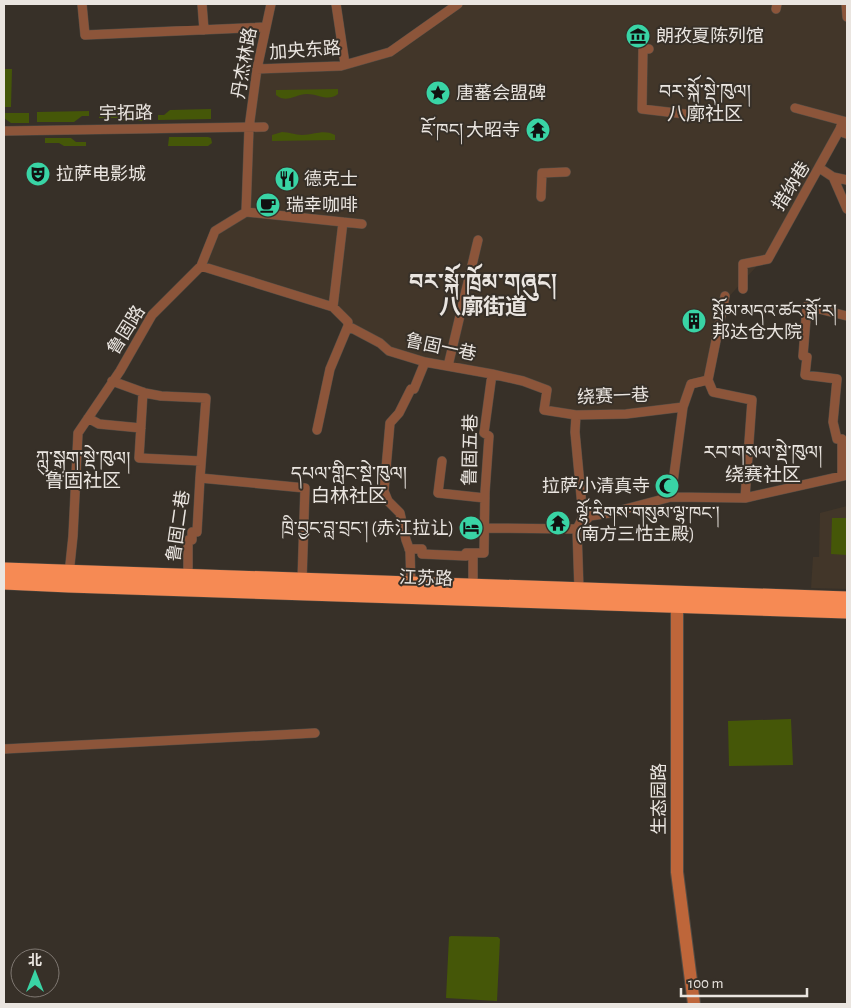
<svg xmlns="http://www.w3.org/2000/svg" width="851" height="1008" font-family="'Alegreya Sans','Noto Sans SC','Noto Serif Tibetan',sans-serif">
	<rect width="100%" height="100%" fill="#373028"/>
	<!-- built -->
	<path fill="#423629" d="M457,4H846L847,17V109L844,133L768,254L724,302L708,380L691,384L683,407L588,415L544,410L547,391L414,359L348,326L333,307L201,266L220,228L246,212L257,69L341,66L381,54Z
		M847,506V589L811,588L813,557H819L820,513Z"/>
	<!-- green -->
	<path fill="#455708" d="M4,69H12L11,107H4Z
		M338,89V94C328,102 318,94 307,94C295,94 287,104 276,95V90Z
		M211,109V119L158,120V115H164L170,110Z
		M89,111V116H82L74,122H37V112Z
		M99,111H133L138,114L149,115V121H123L118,118H99Z
		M4,113H29V123H11L4,118Z
		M282,132C289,132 295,135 302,135C315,135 323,129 335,135V140L272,141V135Z
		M169,137H208L211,138L212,143L208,146H168Z
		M45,138H71L76,142H86V146H64L59,143H45Z
		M832,518H847V555L831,554Z
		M791,719L793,765L729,766L728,721Z
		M451,936L498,937L500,939L497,1001L446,998L449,937Z"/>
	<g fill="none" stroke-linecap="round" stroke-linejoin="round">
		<defs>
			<path id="street" d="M82,4L85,35L266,27
				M202,4L204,30
				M336,4L345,64
				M846,4L847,17
				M776,9L777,4
				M649,49H643L642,109L702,116
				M257,69L341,66L390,52L458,4
				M795,108L847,122L844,133L847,134
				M4,131L264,127
				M821,169L833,177L847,209
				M833,177L847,180
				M541,197L542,173L566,172
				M246,212L249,128L257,69L271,4
				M246,212L362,224
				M201,266L333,307L348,322V326L380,343L389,351L425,362L492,374L523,381L547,390L544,410L576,415L626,414L683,407
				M743,289V264L768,259L840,129L842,122
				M333,307L343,222
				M448,366L478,240
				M708,380L713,392L752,400L745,498
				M708,380L725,296
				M112,381L145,393L161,396L206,398L200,478L305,488L302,581
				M143,392L139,458L201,461
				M576,415L575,432L583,517L577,529L579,590
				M88,418L99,424L141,428
				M317,430L330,369L348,326
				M442,461L438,493L485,498
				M842,476V439H837L833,422L837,379L805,375L807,357L803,356L807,306L847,316
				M671,497L683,407L691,384L708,380
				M485,528L577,529L590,516L610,513L671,497L745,498L847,475
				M409,549H422V554L466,556V553H473
				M69,574L73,536L78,433L120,371L152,315L201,266L215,231L246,212
				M188,577V540H192V532H197L200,478
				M411,585L410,551L406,540L400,513L388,501L384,491L390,423L399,413L411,389H414L425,362
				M473,587V553H484L485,492L489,436L484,433L492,374
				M4,749L315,733"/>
			<path id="secondary" d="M677,596V872L694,1004"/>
			<path id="highway" d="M4,570L847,599
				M4,582L69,585L847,611"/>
		</defs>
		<!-- street casing -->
		<use href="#street" stroke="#544d45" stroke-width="10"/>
		<!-- secondary casing -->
		<use href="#secondary" stroke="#544d45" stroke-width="14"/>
		<!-- highway casing -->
		<use href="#highway" stroke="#544d45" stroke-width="16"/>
		<!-- street -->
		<use href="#street" stroke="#8c553a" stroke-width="9"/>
		<!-- secondary -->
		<use href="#secondary" stroke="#be663a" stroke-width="12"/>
		<!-- highway -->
		<use href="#highway" stroke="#f68a54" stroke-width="15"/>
	</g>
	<!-- icons -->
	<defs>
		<symbol id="museum-disc" viewBox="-11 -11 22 22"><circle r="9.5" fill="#39d4a5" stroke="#373028"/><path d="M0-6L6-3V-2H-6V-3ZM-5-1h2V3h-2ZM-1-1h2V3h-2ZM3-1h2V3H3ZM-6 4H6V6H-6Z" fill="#111"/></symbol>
		<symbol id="sight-disc" viewBox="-11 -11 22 22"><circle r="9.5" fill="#39d4a5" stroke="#373028"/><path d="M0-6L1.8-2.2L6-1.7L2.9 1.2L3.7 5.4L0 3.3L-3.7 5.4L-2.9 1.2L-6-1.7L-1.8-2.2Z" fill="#111"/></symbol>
		<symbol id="temple-disc" viewBox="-11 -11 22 22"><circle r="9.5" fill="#39d4a5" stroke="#373028"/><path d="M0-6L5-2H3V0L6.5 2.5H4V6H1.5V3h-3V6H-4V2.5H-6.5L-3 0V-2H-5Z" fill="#111"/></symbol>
		<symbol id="theatre-disc" viewBox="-11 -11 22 22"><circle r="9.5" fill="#39d4a5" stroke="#373028"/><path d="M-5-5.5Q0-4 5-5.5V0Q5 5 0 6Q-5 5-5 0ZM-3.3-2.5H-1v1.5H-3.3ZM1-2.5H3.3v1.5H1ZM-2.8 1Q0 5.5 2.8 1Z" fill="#111"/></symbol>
		<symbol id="restaurant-disc" viewBox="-11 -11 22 22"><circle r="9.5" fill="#39d4a5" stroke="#373028"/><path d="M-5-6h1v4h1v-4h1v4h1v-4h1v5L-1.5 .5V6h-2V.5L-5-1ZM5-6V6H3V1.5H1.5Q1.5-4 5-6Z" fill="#111"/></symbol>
		<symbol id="cafe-disc" viewBox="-11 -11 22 22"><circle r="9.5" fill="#39d4a5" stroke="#373028"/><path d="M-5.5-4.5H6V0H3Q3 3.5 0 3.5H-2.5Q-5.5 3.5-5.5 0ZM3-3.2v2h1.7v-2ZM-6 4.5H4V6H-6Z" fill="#111"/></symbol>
		<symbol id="building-disc" viewBox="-11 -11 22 22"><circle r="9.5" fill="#39d4a5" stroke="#373028"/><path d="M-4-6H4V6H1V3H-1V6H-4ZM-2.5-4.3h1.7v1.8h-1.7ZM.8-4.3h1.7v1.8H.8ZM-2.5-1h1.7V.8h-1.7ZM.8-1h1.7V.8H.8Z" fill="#111"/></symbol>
		<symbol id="mosque-disc" viewBox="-11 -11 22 22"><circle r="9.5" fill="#39d4a5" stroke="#373028"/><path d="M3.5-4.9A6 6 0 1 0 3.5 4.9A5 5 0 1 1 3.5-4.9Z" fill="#111"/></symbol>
		<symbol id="hotel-disc" viewBox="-11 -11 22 22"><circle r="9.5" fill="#39d4a5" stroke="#373028"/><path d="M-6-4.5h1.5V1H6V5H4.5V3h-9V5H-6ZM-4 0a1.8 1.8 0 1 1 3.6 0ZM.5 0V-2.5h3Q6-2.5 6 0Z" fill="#111"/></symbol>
	</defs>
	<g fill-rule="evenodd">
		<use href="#museum-disc" x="624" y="22" width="28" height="28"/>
		<use href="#sight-disc" x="424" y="79" width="28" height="28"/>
		<use href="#temple-disc" x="524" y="116" width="28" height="28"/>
		<use href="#theatre-disc" x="24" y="160" width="28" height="28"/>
		<use href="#restaurant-disc" x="273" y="165" width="28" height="28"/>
		<use href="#cafe-disc" x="254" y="191" width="28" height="28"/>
		<use href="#building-disc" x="680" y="307" width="28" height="28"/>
		<use href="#mosque-disc" x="653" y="472" width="28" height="28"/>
		<use href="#temple-disc" x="544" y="509" width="28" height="28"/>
		<use href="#hotel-disc" x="457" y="514" width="28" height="28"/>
	</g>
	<g text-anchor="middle" stroke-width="4" stroke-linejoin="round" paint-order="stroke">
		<!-- poi labels -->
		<g font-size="18" fill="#eae5e0" stroke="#373028" text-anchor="start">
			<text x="656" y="42">朗孜夏陈列馆</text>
			<text x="456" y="99">唐蕃会盟碑</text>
			<text x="520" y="136" text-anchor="end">ཇོ་ཁང། 大昭寺</text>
			<text x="56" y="180">拉萨电影城</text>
			<text x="304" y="185">德克士</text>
			<text x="286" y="211">瑞幸咖啡</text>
			<text x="712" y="317">སྤོམ་མདའ་ཚང་སྒོ་ར།<tspan x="712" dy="21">邦达仓大院</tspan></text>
			<text x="650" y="492" text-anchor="end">拉萨小清真寺</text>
			<text x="576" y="519">ལྷོ་རིགས་གསུམ་ལྷ་ཁང་།<tspan x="576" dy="21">(南方三怙主殿)</tspan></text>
			<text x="454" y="534" text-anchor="end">ཁྲི་བྱང་བླ་བྲང་། (赤江拉让)</text>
		</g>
		<!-- street labels -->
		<g font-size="18" fill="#eae5e0" stroke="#373028">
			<text transform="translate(305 50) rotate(-4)" y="6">加央东路</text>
			<text transform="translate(244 63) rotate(-80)" y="6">丹杰林路</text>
			<text transform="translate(126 113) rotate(-1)" y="6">宇拓路</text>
			<text transform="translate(791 186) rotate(-58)" y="6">措纳巷</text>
			<text transform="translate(126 330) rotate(-58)" y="6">鲁固路</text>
			<text transform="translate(441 347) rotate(12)" y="6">鲁固一巷</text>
			<text transform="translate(613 396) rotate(-2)" y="6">绕赛一巷</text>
			<text transform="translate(470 450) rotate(-89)" y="6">鲁固五巷</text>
			<text transform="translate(178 526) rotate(-82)" y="6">鲁固二巷</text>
			<text transform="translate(426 578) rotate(2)" y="6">江苏路</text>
			<text transform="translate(659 799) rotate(-90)" y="6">生态园路</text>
		</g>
		<!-- neighbourhood labels -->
		<g font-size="19" fill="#eae5e0" stroke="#373028">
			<text x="705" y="98">བར་སྐོ་སྡེ་ཁུལ།<tspan x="705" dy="22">八廓社区</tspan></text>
			<text x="763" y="459">རབ་གསལ་སྡེ་ཁུལ།<tspan x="763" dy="22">绕赛社区</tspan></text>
			<text x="83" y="465">ཀླུ་སྒུག་སྡེ་ཁུལ།<tspan x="83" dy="22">鲁固社区</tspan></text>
			<text x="349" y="480">དཔལ་གླིང་སྡེ་ཁུལ།<tspan x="349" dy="22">白林社区</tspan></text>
		</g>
		<!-- district labels -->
		<g font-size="22" font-weight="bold" fill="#eae5e0" stroke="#373028">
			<text x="483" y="289">བར་སྐོ་ཁྲོམ་གཞུང།<tspan x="483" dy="25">八廓街道</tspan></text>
		</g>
	</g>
	<!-- border -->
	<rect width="851" height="1008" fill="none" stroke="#eae5e0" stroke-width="10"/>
	<!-- north arrow -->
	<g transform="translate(35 973)"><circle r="24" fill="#373028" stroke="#7f7872"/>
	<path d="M0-4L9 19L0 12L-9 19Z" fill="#39d4a5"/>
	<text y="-8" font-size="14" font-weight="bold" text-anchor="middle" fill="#eae5e0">北</text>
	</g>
	<!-- scale -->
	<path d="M681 988v8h126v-8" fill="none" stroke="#eae5e0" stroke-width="2.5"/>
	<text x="688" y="988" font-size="15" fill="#eae5e0" stroke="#373028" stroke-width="4" paint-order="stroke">100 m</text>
</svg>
